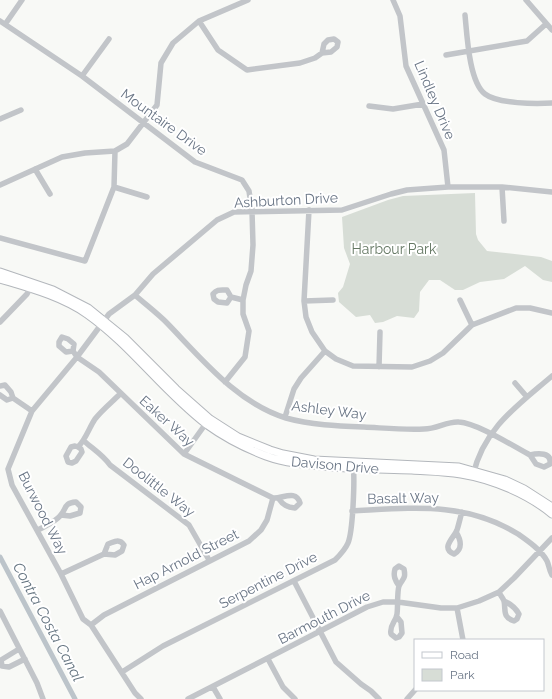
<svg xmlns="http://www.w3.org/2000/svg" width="552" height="699" font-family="Raleway,sans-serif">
	<rect width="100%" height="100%" fill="#f8f9f6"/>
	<!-- green -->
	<path fill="#d7ddd6" d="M475,193L476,234L478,240L487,251L541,257L552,261V282L543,280L525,266L504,279L480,282L463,290H455L440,280H429L420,292L419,311L414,318L397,316L383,322L375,323L370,315L356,317L339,302L338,293L343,287L350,264L344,248L342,217L388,200L403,196Z"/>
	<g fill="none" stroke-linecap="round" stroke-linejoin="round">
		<!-- canal -->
		<path stroke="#bcc4ca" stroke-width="5" d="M0,557L75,699"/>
		<defs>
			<path id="major" d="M0,272L53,290L88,308L125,338L176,389L210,419L238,437L270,450L283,454L314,460L459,467L505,480L524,489L552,507
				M0,279C30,288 61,296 87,314C131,345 163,391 206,424C224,437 245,448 266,456C288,464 311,465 334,467C360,469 386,469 412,470C428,471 445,471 461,474C492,479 528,494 552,514"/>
		</defs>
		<!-- major casing -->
		<use href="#major" stroke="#b3b7bc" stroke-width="9"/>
		<!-- minor -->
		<path stroke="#c2c5c9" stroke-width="5.5" d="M393,0L400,16L406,66L444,150L448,187
			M526,0L552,30
			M465,15C467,35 469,82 485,94C498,104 536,104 552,103
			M0,21L82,76L195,162L242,180L249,191L252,211L253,245L251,271L246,285L243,300V314L249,331L245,357L225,382
			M199,21L218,50L247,70L300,63L315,58L322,53L331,52L337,47L338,42L334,39L328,40L324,44L322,53
			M6,23L22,0
			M446,55L527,41L546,24
			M82,76L109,39
			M369,106L393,109L423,104
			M0,119L21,110
			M35,169L50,194
			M0,185L62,157L85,153L115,151L127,144L157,105L161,63L173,43L199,21L248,0
			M114,187L147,197
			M502,187L504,221
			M309,210L304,301L306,317L312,332L325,351L336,359L353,366L412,367L430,361L443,353L472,325L516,308H530L552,313
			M0,238L85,261L114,187L115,151
			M135,295C145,304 157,313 167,323C201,358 237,403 286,418C311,425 338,426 364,427C384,428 404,430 424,429C437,429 447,421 459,422C477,423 513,446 530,455L536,464L544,467L550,464C552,452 538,453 530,455
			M231,297L227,303L218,302L214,299L213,294C217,289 220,290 227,290L231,297L243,300
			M460,300L472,325
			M304,301L333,300
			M0,322L27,294L31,286
			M73,351L66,352L59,346V342L62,337L68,339L74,344L73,351L77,357L99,372L184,454L273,498C282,499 296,489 300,503L295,508C287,507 283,505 279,499
			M379,367L380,332
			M515,383L527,397
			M0,386L5,385L11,392L13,398L32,411
			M0,395L7,400L13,398
			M285,417L294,389L301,378L325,351
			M84,441C93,449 103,455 110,465L189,525L209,560
			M78,447L81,449L82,452L76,461L72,463L68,462L66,456L71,447L75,446L78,447C86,439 89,428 95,419C102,410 112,402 120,394
			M184,454L207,422
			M473,475C484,428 517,406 552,376
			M352,511C411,508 465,501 518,534C528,541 541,550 547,561C549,565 549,570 552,575
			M38,530C45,526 55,522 60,516C67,509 63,503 76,502L81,507L80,513L70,516L61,515
			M456,532C461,540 463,549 454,554C440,548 454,538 457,530C459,524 460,518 462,512
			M61,574L104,554L115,555L122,551L124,545C119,538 114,542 108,544L104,554
			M294,581L336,662L361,684L371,691L379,699
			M499,592C500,595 503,598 504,601C506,610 502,617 514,621L517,619L519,614C515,607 511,604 504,601
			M457,608L463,640
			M0,611L37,683L43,699
			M397,617L401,622L402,633L399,637L396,638L391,634C389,625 396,622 397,614C398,607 397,592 399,586C403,578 406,579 404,569L399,566L395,569C393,576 395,580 399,586
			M91,625L104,615L249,541L261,530L267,520L273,498
			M19,649L1,660L2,666L9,667L25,659
			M268,659L283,687L295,699
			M122,672L163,646L335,560C340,555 345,550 348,543C353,531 355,478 353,464
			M213,687L220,699
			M141,699L135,693L91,625L83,619L61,574L12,485L8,469L32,411L77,357L109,314L135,295L153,274L217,220L234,212L342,210L391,194L407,190L448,187H502L552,192
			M188,699L367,607L383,602H398L441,608H457L479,601L499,592L514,578L552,538
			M407,699L415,690"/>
		<!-- major -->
		<use href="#major" stroke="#fff" stroke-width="7"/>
	</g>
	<g text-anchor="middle" stroke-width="4" stroke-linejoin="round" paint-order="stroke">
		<!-- street labels -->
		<g font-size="14" fill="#697585" stroke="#fff">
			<text transform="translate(435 100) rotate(67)" y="5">Lindley Drive</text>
			<text transform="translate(164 122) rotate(36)" y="5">Mountaire Drive</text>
			<text transform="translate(286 200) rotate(-3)" y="5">Ashburton Drive</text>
			<text transform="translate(329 410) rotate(7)" y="5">Ashley Way</text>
			<text transform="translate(167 421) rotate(42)" y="5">Eaker Way</text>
			<text transform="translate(335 465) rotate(5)" y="5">Davison Drive</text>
			<text transform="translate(159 487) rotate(38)" y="5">Doolittle Way</text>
			<text transform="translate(403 498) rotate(-1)" y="5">Basalt Way</text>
			<text transform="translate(43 513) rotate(63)" y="5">Burwood Way</text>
			<text transform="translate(186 559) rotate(-27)" y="5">Hap Arnold Street</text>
			<text transform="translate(268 580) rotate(-27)" y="5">Serpentine Drive</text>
			<text transform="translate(324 617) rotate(-27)" y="5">Barmouth Drive</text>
		</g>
		<!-- park labels -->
		<g font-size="14" fill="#657864" stroke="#fff">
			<text x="394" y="254">Harbour Park</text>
		</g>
		<!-- water labels -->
		<g font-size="15" font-style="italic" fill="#657581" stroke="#fff">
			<text transform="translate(48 622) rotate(62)" y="5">Contra Costa Canal</text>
		</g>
	</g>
	<!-- legend -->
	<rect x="414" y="639" width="130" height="52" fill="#ffffff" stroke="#c3c8ce"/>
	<rect x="422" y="652" width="20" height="6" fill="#ffffff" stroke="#c3c8ce"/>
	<text x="450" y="659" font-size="12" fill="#697585">Road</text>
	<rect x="422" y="669" width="20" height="12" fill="#d7ddd6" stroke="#c3c8ce"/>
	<text x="450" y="679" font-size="12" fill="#697585">Park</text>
</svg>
